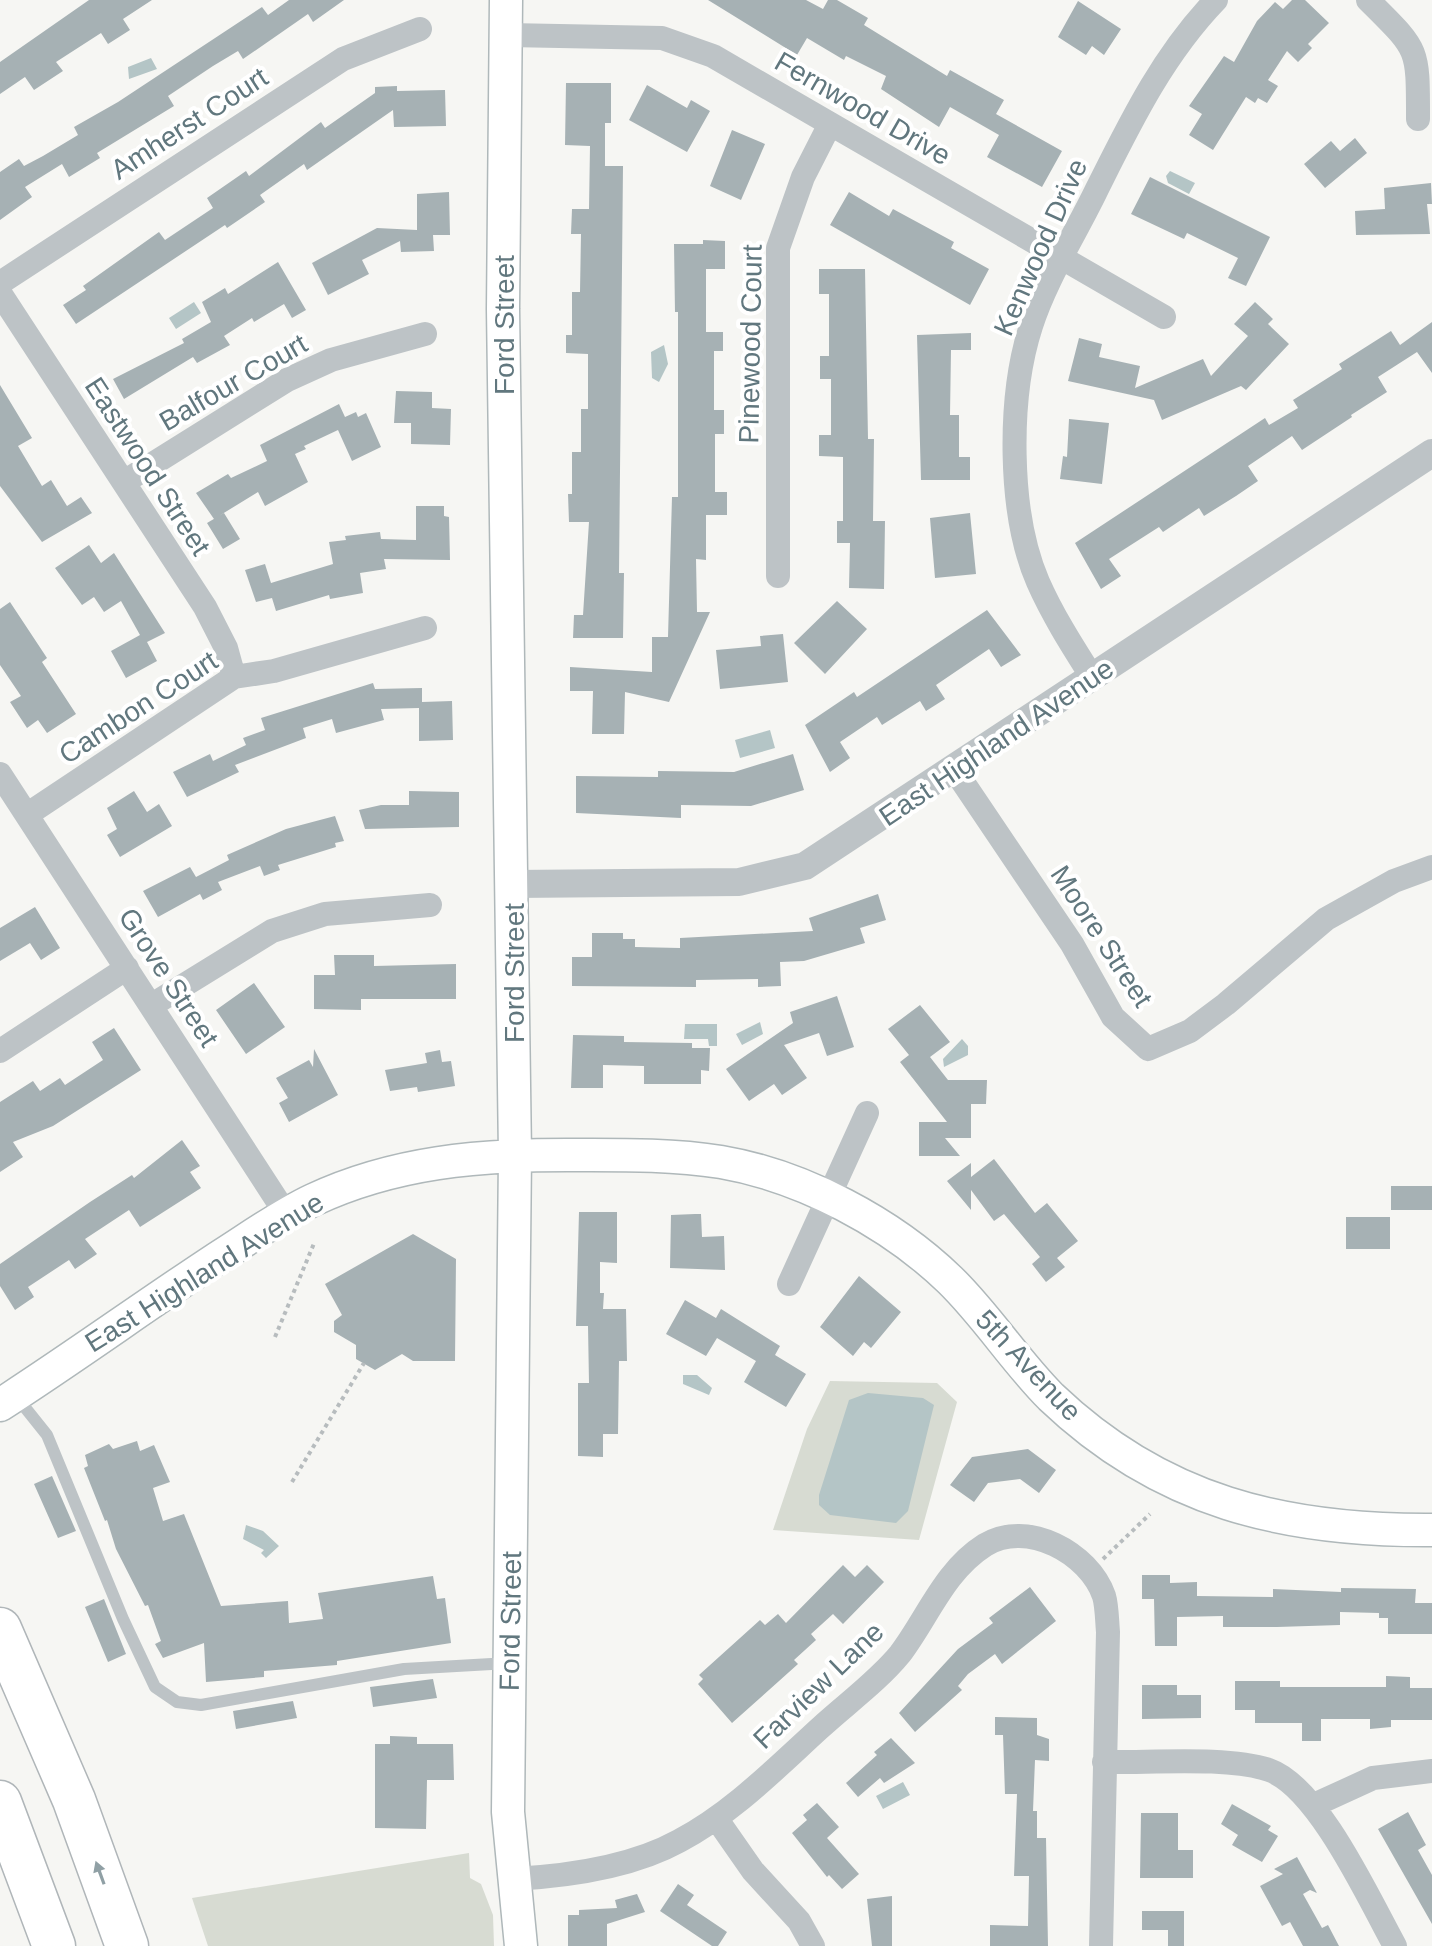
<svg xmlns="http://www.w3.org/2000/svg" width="1432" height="1946" font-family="Helvetica,sans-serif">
	<rect width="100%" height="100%" fill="#f6f6f3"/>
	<!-- green -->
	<path fill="#d7dbd2" d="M830,1381L937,1383L957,1402L919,1540L773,1530L807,1429Z
		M469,1853L470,1878L481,1884L493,1915L494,1946H208L192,1898Z"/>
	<!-- water -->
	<path fill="#b4c5c6" d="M151,58L157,69L129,79L128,67Z
		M1170,171L1195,183L1189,194L1168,183L1166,176Z
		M194,302L201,313L176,329L169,318Z
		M664,345L668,364L659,382L652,378L651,352Z
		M770,730L775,748L740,758L735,740Z
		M760,1022L763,1034L742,1045L736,1034Z
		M685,1024H717V1046H709L708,1039H684Z
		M962,1039L968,1046V1055L944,1067L943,1059Z
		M683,1375H697L712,1388L709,1395L683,1384Z
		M868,1393L923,1398L934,1405L908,1511L896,1523L830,1515L819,1505V1495L849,1400Z
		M246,1525L263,1531L279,1546L266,1558L261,1553L264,1550L243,1539Z
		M903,1782L910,1795L883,1809L876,1796Z"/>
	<!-- building -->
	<path fill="#a6b1b4" d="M89,0H152L123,19L130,30L108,44L101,33L56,62L63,71L34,90L25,77L0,94V62Z
		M289,0H344L313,22L308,14L243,59L238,51L213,66L168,96L174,106L97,153L100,158L69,177L62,164L25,187L32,197L0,220V172L19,159L24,166L43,156L78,135L74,127L118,102L262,7L268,15Z
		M708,0H806L823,9L828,0H837L868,18L864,25L947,76L950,70L1004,100L996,114L1062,151L1042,187L987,157L999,135L950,107L939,127L881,89L886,76L846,56L844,60L807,38L797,55Z
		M1292,0H1305L1329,23L1308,44L1312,48L1298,62L1287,51L1268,80L1278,86L1267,103L1258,98L1255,103L1246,97L1213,150L1189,135L1202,114L1189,106L1224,56L1234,62L1257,21L1275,2L1283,9Z
		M1078,1L1121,29L1104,55L1092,46L1086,55L1058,37Z
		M566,83H611V123H605V166H623L619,573H624L623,638H573L574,615H583L589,522H569L568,494H572V452H581V409H588V354L566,353V335H572V292H580L581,234H571L572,209H589L590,146L565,145Z
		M647,85L687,108L691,100L710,111L687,152L629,120Z
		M397,86V91L445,90L446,126L394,127L393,110L307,170L304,164L260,195L265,202L227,228L225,225L76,324L63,305L86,290L83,286L159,232L165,240L213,208L207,198L246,171L249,176L321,122L325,128L375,93V87Z
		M732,130L765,144L741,200L710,186Z
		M1355,138L1367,153L1325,188L1304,164L1331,141L1340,151Z
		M1150,177L1270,237L1246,286L1228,278L1238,258L1187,233L1184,239L1131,214Z
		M1431,183L1432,204H1427L1430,234L1356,235L1355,211L1385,209L1384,188Z
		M449,192L450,235H433L434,251L401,252L400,241L362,260L369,274L328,295L312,263L377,228L417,230V194Z
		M849,192L889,216L893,209L954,242L951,248L989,269L970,305L830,225Z
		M703,240L725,241V269H706V332H723V351H714V410H724V434H715V492H727V515H706V560L696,559L697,612H710L669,702L625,692L624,734H592L593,691H570V667L652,672V637H668L672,497H678V312H675L674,244H703Z
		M278,262L306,310L292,318L284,304L254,322L252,318L224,336L230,345L197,363L193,357L124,399L113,379L184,343L182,339L211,322L202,302L225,288L228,294Z
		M819,269H865L868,439H874L873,521H885L884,589L849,588L850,543H837V521H843V457L819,456V435H831V379H820V356H829V294H819Z
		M1255,302L1273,319L1268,324L1289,344L1246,390L1241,386L1162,420L1154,400L1068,381L1079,338L1102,344L1099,357L1140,366L1135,388L1203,359L1211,376L1248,336L1234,324Z
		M1432,322V373L1417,352L1378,377L1387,392L1351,415L1352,417L1302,450L1292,436L1248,466L1258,481L1236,496L1204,516L1199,508L1163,532L1159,527L1109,559L1121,576L1101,589L1075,543L1265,418L1269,425L1298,408L1293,400L1342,369L1339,364L1391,331L1400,345Z
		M971,333V350H951L950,415H959V457H970V480H921L917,335Z
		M0,385L32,438L18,446L42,486L51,480L67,506L81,497L92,513L42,542L0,486Z
		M396,391L432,392V408L451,409L450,445L411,444V423H394Z
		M339,404L345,417L356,412L358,417L366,413L381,447L352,461L338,430L304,446L306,449L295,454L308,482L265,506L258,492L214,519L196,493L228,474L231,478L267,461L260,445Z
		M1069,419L1109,423L1102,484L1060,479L1063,456L1067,457Z
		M416,506H444V516L449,517L450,560L384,559L386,569L360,573L363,593L330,599L329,595L276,611L272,598L256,602L245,570L265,564L271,583L333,564L329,542L346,540L345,536L380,532L381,539L416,540Z
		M224,513L240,539L223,549L207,523Z
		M970,513L976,574L935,578L930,518Z
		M89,545L101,563L114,553L165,633L147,642L157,661L126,678L111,651L140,635L121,601L104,612L94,597L82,605L55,568Z
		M837,601L867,629L825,674L794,643Z
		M10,602L47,658L42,662L76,714L47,733L38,720L27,728L10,702L21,696L0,665V609Z
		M987,610L1021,655L1001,667L989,649L936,685L945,699L926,711L920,701L882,725L877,717L840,742L850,758L830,772L805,725L854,692L857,697Z
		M783,634L788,682L720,689L716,650L761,646L760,636Z
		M373,683L375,689L422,688V702L452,701L453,740L419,741V708L381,709L384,720L336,733L332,719L303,728L306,738L235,765L239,772L187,797L173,772L210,754L213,761L246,745L243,738L265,730L261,718Z
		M793,754L804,790L751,806L681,805V818L576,813V776L658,777V771L734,772Z
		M134,791L147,812L159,804L172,826L120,857L107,835L117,829L107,808Z
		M409,791L459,792V827L365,829L359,810L381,805H409Z
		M335,816L344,841L335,843L336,847L278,865L280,870L264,876L260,866L218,882L222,890L203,900L200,894L158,917L143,891L190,867L196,877L229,860L227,855L286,829Z
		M878,894L886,920L860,928L865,943L804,961L780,962L781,986L758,987V979L696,980V987L572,986V957H592V933H623V939H635V947L680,948V938L813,931L809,918Z
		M35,907L60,948L41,960L30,943L0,961V928Z
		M334,955H374V966L456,964V999H361V1010L314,1009V975H335Z
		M254,983L285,1027L246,1054L216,1010Z
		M837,996L854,1047L827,1056L819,1033L784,1045L807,1078L782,1095L774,1084L749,1101L726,1069L793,1023L790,1012Z
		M920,1005L950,1042L930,1057L948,1080H987L986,1104H971V1138H945L960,1156H919V1122H947L900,1062L909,1055L888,1029Z
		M114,1028L141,1070L53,1126L13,1142L23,1157L0,1172V1102L33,1081L40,1091L60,1078L65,1085L103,1060L92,1042Z
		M573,1035L624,1036V1042L692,1043V1048H710L709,1071L701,1070V1084H644V1066L603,1065V1088H571Z
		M314,1049L338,1095L289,1122L279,1103L288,1098L276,1078L309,1060L313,1067Z
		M440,1050L442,1062L451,1061L455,1086L418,1092L417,1087L390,1091L385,1070L427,1063L425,1053Z
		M182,1140L200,1166L190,1172L201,1188L140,1227L129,1210L85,1239L97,1254L75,1269L69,1260L28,1287L34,1297L15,1310L0,1286V1264L90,1202L132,1175L134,1178Z
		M994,1159L1035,1213L1047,1203L1078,1241L1057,1258L1065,1267L1046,1282L1032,1264L1040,1257L1004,1214L994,1221L971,1190V1210L947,1181L971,1163V1177Z
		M1391,1186H1432V1210H1391Z
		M579,1212H617V1263L600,1262V1293H604L603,1309H626L627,1361H619L618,1434H603V1457L578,1456V1383H589L588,1326H576Z
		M695,1214H701L702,1237L724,1236L725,1270L670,1268L671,1215Z
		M1346,1217H1390V1249H1346Z
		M413,1234L456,1259L455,1361H413L402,1354L375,1370L356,1359V1345L334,1332V1321L342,1315L325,1284Z
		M859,1276L901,1312L871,1348L864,1342L853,1356L820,1327Z
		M685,1300L716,1318L721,1309L780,1346L775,1355L806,1374L786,1407L744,1382L756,1361L717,1338L706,1356L666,1334Z
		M137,1441L140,1451L154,1445L170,1482L153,1488L163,1521L184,1514L221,1606L288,1601L289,1623L323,1619L318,1593L433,1576L437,1599L445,1598L451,1643L337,1661V1665L264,1671V1677L206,1682L204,1643L163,1658L155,1644L161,1641L148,1605L145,1606L116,1549L107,1520L105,1521L84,1468L88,1466L85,1455L109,1444L113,1449Z
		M1028,1449L1056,1470L1039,1493L1020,1479L988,1483L974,1502L950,1485L972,1457Z
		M52,1476L76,1531L58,1538L34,1484Z
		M843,1565L855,1577L867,1565L884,1582L843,1624L833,1614L811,1634L816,1640L794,1660L798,1664L732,1723L698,1684L703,1679L699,1675L760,1620L765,1625L778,1614L786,1623Z
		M1142,1575H1170V1583L1197,1582V1596L1273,1597V1589L1341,1592V1588L1416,1589L1415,1603H1432V1634H1388V1618H1379V1613L1340,1612V1625L1277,1627H1223V1616L1177,1617V1646H1155L1154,1599H1142Z
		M1030,1587L1056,1621L1002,1664L995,1654L968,1674L958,1686L962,1690L915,1732L899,1713L958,1649L993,1623L989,1618Z
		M104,1599L126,1654L108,1662L85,1607Z
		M1386,1676L1410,1677V1688H1432V1720H1391V1727L1370,1729V1719H1321V1741H1302V1723H1255V1710H1235V1681H1280V1687H1386Z
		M433,1679L437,1698L373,1707L370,1687Z
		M1142,1685H1177V1695H1201V1718L1142,1719Z
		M293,1701L297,1718L236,1729L233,1711Z
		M995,1717L1037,1718V1735L1049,1739V1761L1035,1760L1033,1811H1037V1838H1046L1048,1946H990V1925L1028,1926L1029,1876H1014L1017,1794H1005L1003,1735H995Z
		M390,1736L417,1737V1744H453L454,1780H427L426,1829L375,1828V1744H390Z
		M891,1738L915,1763L884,1783L880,1778L858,1797L846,1783L877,1755L874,1752Z
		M817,1803L839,1827L827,1838L859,1874L842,1889L829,1875L827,1877L792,1833L807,1820L803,1815Z
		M1232,1804L1271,1826L1268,1830L1278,1836L1262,1862L1232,1845L1238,1835L1221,1824Z
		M1408,1812L1426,1845L1418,1850L1432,1875V1924L1378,1829Z
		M1141,1813H1178V1850H1193V1878H1140Z
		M1297,1857L1317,1893L1310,1890L1303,1894L1322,1928L1328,1925L1339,1946H1303L1290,1922L1282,1926L1260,1886L1283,1874L1274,1869Z
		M678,1884L694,1895L687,1905L727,1932L718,1946H712L660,1911Z
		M637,1894L645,1912L607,1924V1946H568V1915H579V1910L617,1908L615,1900Z
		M892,1896V1946H872L867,1899Z
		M1142,1911H1184V1946H1168V1930H1142Z"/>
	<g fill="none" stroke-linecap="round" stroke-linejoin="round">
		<defs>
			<path id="secondary" d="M506,0L503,309L515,1155L508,1812L521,1946
				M0,1405C73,1358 143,1307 216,1259C248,1239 279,1216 313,1200C394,1162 479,1155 567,1155C619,1155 670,1154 721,1162C803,1176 891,1223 950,1280C987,1316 1015,1361 1051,1397C1161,1502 1284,1531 1432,1530"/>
			<path id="motorway" d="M0,1629L74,1800L127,1946
				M0,1802L54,1946"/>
		</defs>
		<!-- secondary casing -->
		<use href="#secondary" stroke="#afb8ba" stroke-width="35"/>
		<!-- motorway casing -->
		<use href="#motorway" stroke="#b0b6b9" stroke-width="45"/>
		<!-- path -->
		<path stroke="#b7bcbe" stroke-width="4" stroke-dasharray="4 4" stroke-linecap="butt" d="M275,1337L315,1241
			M292,1482L364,1363
			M1103,1559L1150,1514"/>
		<!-- service -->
		<path stroke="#bdc3c6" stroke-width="12" d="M15,1395L47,1435L123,1619L155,1687L177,1702L201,1705L404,1669L509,1663"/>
		<!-- minor -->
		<path stroke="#bdc3c6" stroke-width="24" d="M1368,0C1419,51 1418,46 1418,119
			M507,35L662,38L713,56L1164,317
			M0,283L343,59L420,29
			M0,293L205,607L226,648L234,677
			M124,482L287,380L331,360L425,334
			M778,576V248L803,177L830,124
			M1092,677C1073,647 1053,616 1038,582C1008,513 1008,397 1031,326C1046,279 1076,233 1097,189C1131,121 1163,55 1216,0
			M954,769L1072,944L1113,1017L1148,1049L1190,1031L1226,1004L1326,919L1394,881L1432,867
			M0,774L286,1214
			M28,814L234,677L274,671L425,628
			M152,1005L272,931L325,914L430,905
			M0,1051L127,968
			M789,1284L867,1113
			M1104,1762C1149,1763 1228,1756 1269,1770C1318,1787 1369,1899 1395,1946
			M1314,1805L1373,1778L1432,1771
			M716,1818L753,1871L799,1921L813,1946
			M514,1879C567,1876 632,1867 679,1841C732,1813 775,1769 820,1728C846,1704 878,1681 900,1654C928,1617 944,1571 985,1545C1027,1519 1089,1553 1104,1596C1107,1606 1107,1621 1108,1632L1101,1946"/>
		<!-- tertiary -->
		<path stroke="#bdc3c6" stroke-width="28" d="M513,884L739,882L805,866L1432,453"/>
		<!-- secondary -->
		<use href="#secondary" stroke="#fff" stroke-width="32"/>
		<!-- motorway -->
		<use href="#motorway" stroke="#fff" stroke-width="42"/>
	</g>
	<!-- one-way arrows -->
	<defs><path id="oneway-solid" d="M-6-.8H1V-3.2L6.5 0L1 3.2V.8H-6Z" transform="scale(2)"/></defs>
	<use fill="#90a0a5" href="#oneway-solid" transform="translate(100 1873) rotate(-110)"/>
	<g text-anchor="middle" stroke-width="8" stroke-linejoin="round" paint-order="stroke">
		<!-- street labels -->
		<g font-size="28" fill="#61777e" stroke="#fff">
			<text transform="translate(863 108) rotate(30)" y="10">Fernwood Drive</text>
			<text transform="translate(189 123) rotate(-33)" y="10">Amherst Court</text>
			<text transform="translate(1040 247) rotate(-66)" y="10">Kenwood Drive</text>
			<text transform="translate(504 325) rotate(-90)" y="10">Ford Street</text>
			<text transform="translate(750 344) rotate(-89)" y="10">Pinewood Court</text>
			<text transform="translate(233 382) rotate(-30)" y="10">Balfour Court</text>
			<text transform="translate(148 466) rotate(57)" y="10">Eastwood Street</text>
			<text transform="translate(138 707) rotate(-33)" y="10">Cambon Court</text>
			<text transform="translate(996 742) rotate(-34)" y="10">East Highland Avenue</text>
			<text transform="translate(1102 936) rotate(57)" y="10">Moore Street</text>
			<text transform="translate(514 973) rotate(-90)" y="10">Ford Street</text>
			<text transform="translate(169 977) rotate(57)" y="10">Grove Street</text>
			<text transform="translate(204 1272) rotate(-32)" y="10">East Highland Avenue</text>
			<text transform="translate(1029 1365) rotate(47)" y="10">5th Avenue</text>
			<text transform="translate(510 1621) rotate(-89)" y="10">Ford Street</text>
			<text transform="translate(818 1685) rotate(-44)" y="10">Farview Lane</text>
		</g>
	</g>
</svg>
